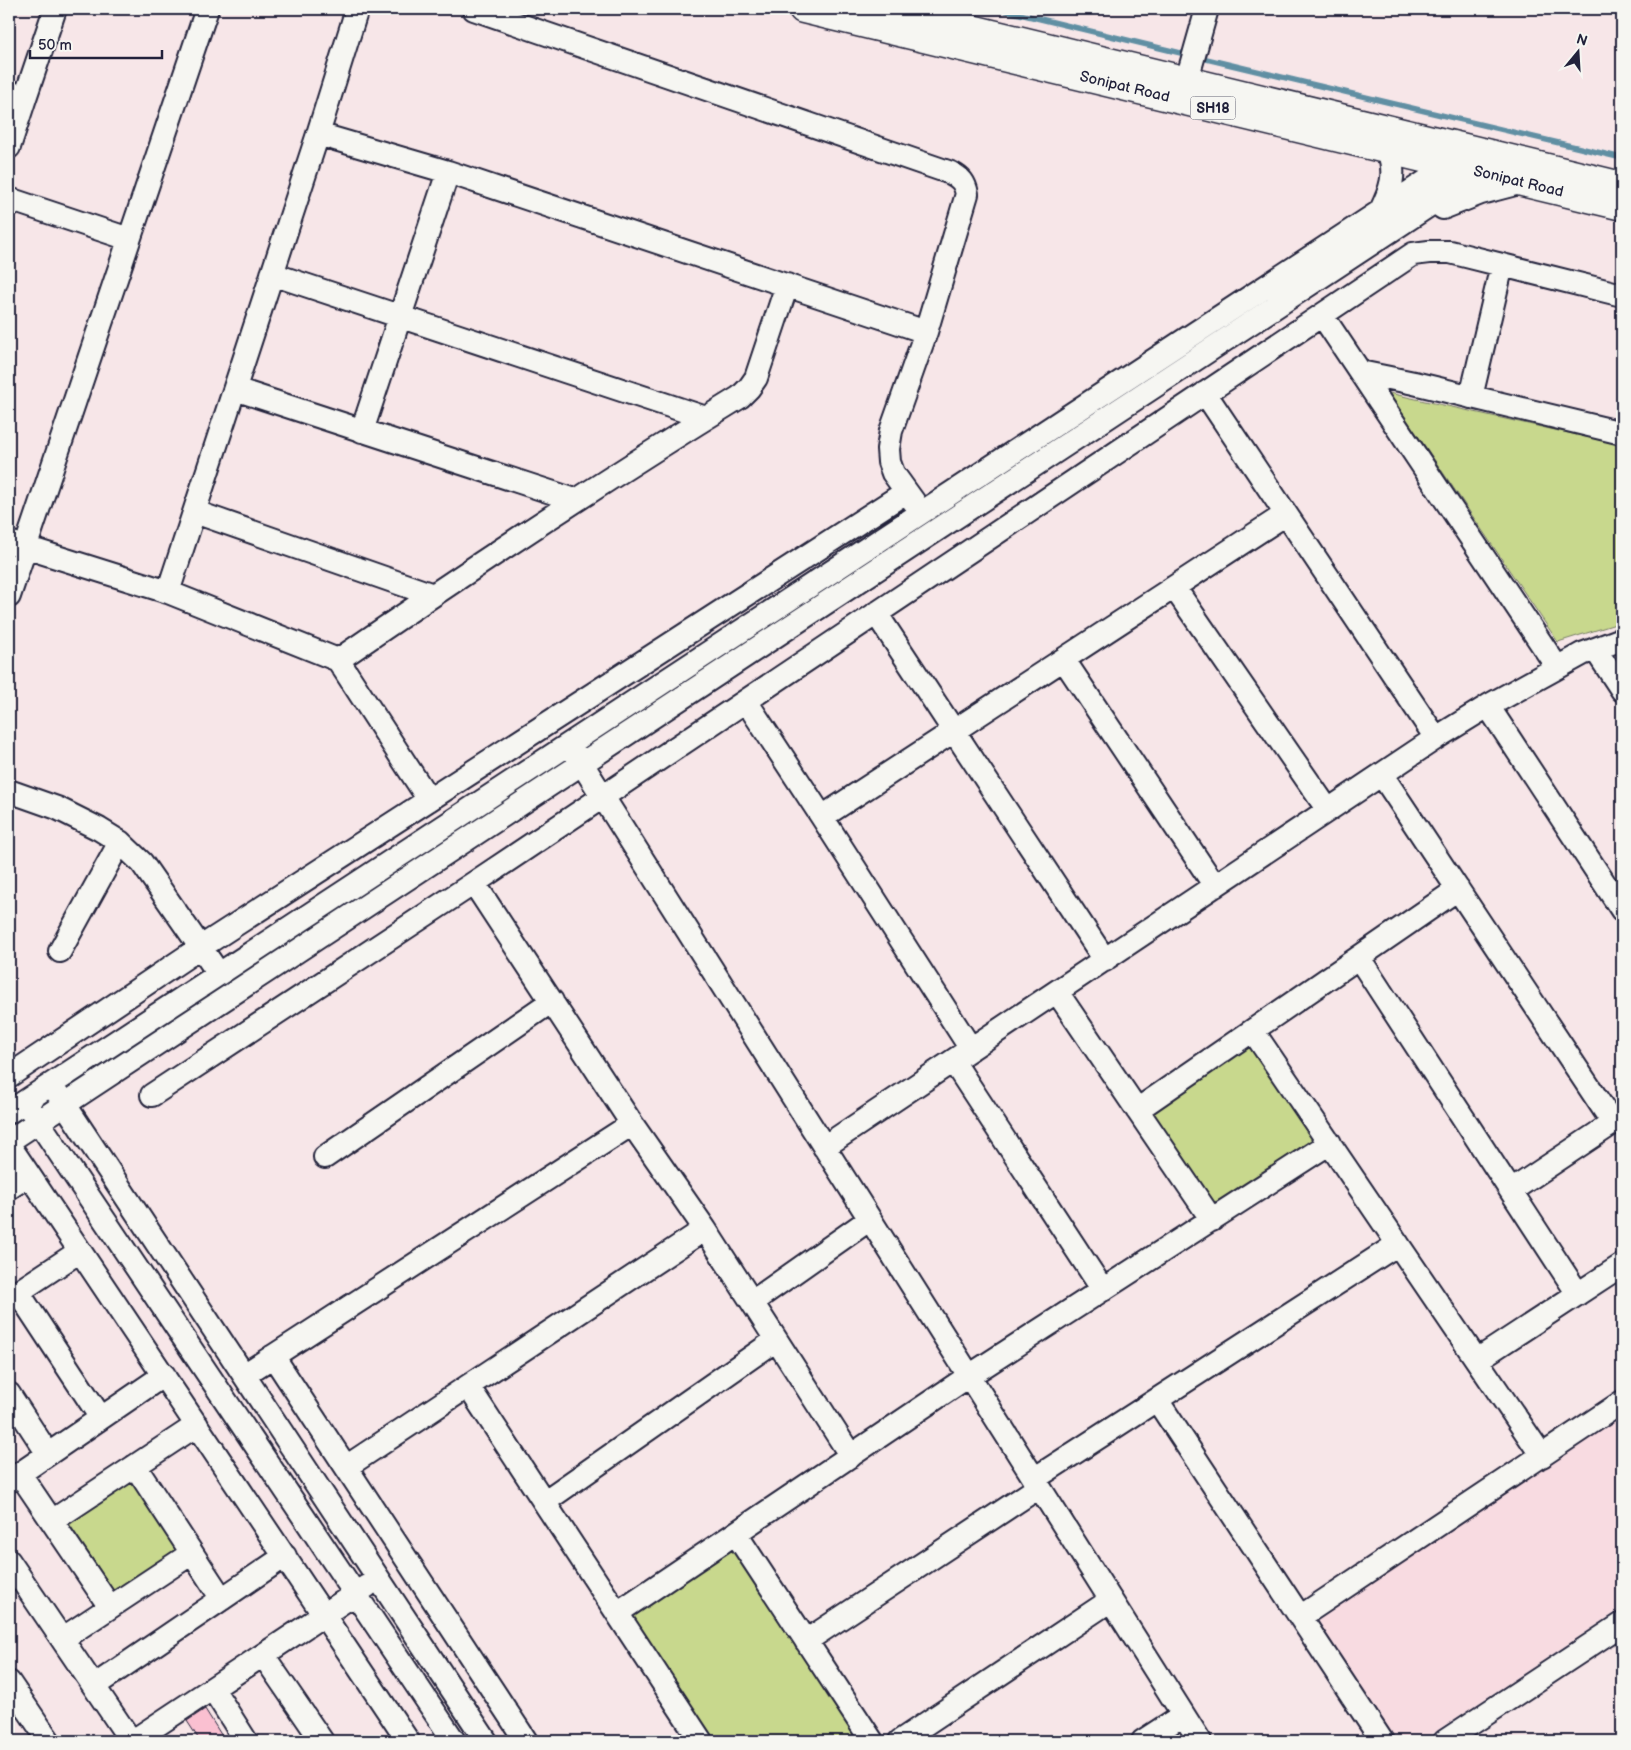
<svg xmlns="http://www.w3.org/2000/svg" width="1631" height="1750" font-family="'Balsamiq Sans',sans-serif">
	<rect width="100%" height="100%" fill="#f7e6e8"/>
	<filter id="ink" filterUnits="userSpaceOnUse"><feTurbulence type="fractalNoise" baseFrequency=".02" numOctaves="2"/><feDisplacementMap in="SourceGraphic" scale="10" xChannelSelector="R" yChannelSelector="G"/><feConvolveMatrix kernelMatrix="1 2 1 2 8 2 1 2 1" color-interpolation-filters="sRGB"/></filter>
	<g filter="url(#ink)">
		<!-- built -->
		<path fill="#f8dbe1" d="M1622,1416V1608L1421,1741H1395L1315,1621Z"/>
		<!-- green -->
		<path fill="#c8d88d" stroke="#757d64" d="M1389,393L1622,445V622L1558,642Z
			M1249,1044L1315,1137L1216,1205L1150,1112Z
			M133,1479L179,1547L114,1591L68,1522Z
			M734,1549L861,1741H714L631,1616Z"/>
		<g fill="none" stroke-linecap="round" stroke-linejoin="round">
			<!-- stream -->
			<path stroke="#608fa3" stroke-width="5.5" d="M999,9L1189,55
				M1198,57L1622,158"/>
		</g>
		<!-- building -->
		<path fill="#fac0d1" stroke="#22223b" d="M205,1709L225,1741H200L187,1721Z"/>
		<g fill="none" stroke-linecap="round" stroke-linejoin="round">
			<defs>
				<path id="minor" d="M474,9L951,173C961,178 965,183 967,194L926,332L891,431L888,449L889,462L893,473L914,502
					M9,92L25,98L55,9
					M1182,97L1207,9
					M318,134L448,172L926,332
					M9,147L25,98
					M9,199L129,239
					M1443,208L1481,193L1523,182
					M1380,212C1391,190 1397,174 1388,150
					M272,274L706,418
					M1322,315L1557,667
					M1360,372L1414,383L1622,433
					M235,389L575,500
					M1205,393L1436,738
					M1471,397L1502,265
					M362,431L448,172
					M195,512L433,595
					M9,542L168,592L338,660L429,800
					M1174,587L1328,810
					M168,592L318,134L357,9
					M9,596L207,9
					M876,613L1105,960
					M1595,649L1622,690
					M338,660C470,569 603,481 740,397L749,388L756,378L787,285
					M1064,660L1215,886
					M746,701L822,817L971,1049
					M1488,706L1622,910
					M574,751L1200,1741
					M1382,775L1613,1123
					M9,791L57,808L99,829L120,842L142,863L219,974
					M822,817L1286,514
					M474,883L632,1124L705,1229L851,1456
					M60,951L120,842
					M1359,958L1578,1294
					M1057,992L1212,1220
					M1253,1031L1542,1456
					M953,1061L1103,1290
					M9,1076L201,947L906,492
					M56,1091L486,1741
					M152,1095L474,883L1413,254L1429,252H1450L1622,295
					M30,1109L454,1741
					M1137,1110L1458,889
					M9,1112L1460,159
					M9,1141L1489,166
					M9,1145L408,1741
					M824,1147L1436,738L1488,706L1582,654L1622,639
					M325,1157L552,1001
					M9,1188L29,1175
					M1511,1191L1622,1117
					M18,1292L101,1418
					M9,1298L80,1251
					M752,1302L870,1219
					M273,1356L526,1741
					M1477,1360L1622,1265
					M244,1375L632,1124
					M468,1386L701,1741
					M9,1394L48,1454
					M1157,1400L1382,1741
					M135,1466L222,1599
					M346,1467L705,1229
					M20,1474L110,1607
					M1034,1479L1398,1244
					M9,1481L164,1375
					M544,1502L776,1340
					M52,1521L197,1425
					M736,1534L872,1741
					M9,1561L131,1741
					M617,1613L969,1376L1330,1143
					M1300,1617L1622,1402
					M62,1639L192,1553
					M806,1641L1039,1487
					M263,1655L322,1741
					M9,1682L49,1741
					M94,1686L285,1556
					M213,1689L246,1741
					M133,1741L367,1586
					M900,1741L1111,1600
					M1143,1741L1183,1715
					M1445,1741L1622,1624"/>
				<g id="major">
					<path id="s1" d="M803,9L1622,206"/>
					<path d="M889,9L1622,186"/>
				</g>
			</defs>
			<!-- minor casing -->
			<use href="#minor" stroke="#22223b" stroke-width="26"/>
			<!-- major casing -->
			<use href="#major" stroke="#22223b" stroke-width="31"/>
			<!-- minor -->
			<use href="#minor" stroke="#f6f6f2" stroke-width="22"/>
			<!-- major -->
			<use href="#major" stroke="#f6f6f2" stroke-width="28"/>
		</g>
	</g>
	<g text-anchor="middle" stroke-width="5" stroke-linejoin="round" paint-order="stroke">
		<!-- shield labels -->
		<rect fill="#f6f6f2" stroke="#626272" stroke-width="1" x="1190.5" y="96.5" width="45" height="23" rx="4"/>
		<g font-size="14" font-weight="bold" fill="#22223b">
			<text x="1213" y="113">SH18</text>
		</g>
		<!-- street labels -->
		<g font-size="15" fill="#22223b" stroke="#f6f6f2">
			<text dy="5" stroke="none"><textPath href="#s1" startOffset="331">Sonipat Road</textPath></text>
			<text dy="5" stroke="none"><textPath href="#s1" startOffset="736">Sonipat Road</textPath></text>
		</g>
	</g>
	<!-- margin -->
	<rect width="1631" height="1750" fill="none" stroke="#f6f6f2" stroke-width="30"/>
	<rect x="15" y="15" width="1601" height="1720" fill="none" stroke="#22223b" stroke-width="2" filter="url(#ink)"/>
	<!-- north arrow -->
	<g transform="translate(1578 52) rotate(18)" stroke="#f6f6f2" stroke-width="4" paint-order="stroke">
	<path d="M0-4L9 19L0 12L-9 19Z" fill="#22223b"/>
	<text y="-8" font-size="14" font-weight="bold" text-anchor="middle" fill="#22223b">N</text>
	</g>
	<!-- scale -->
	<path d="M30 50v8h132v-8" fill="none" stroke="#22223b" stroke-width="2.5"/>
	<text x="38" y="50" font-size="15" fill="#22223b" stroke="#f6f6f2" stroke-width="4" paint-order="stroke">50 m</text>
</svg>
